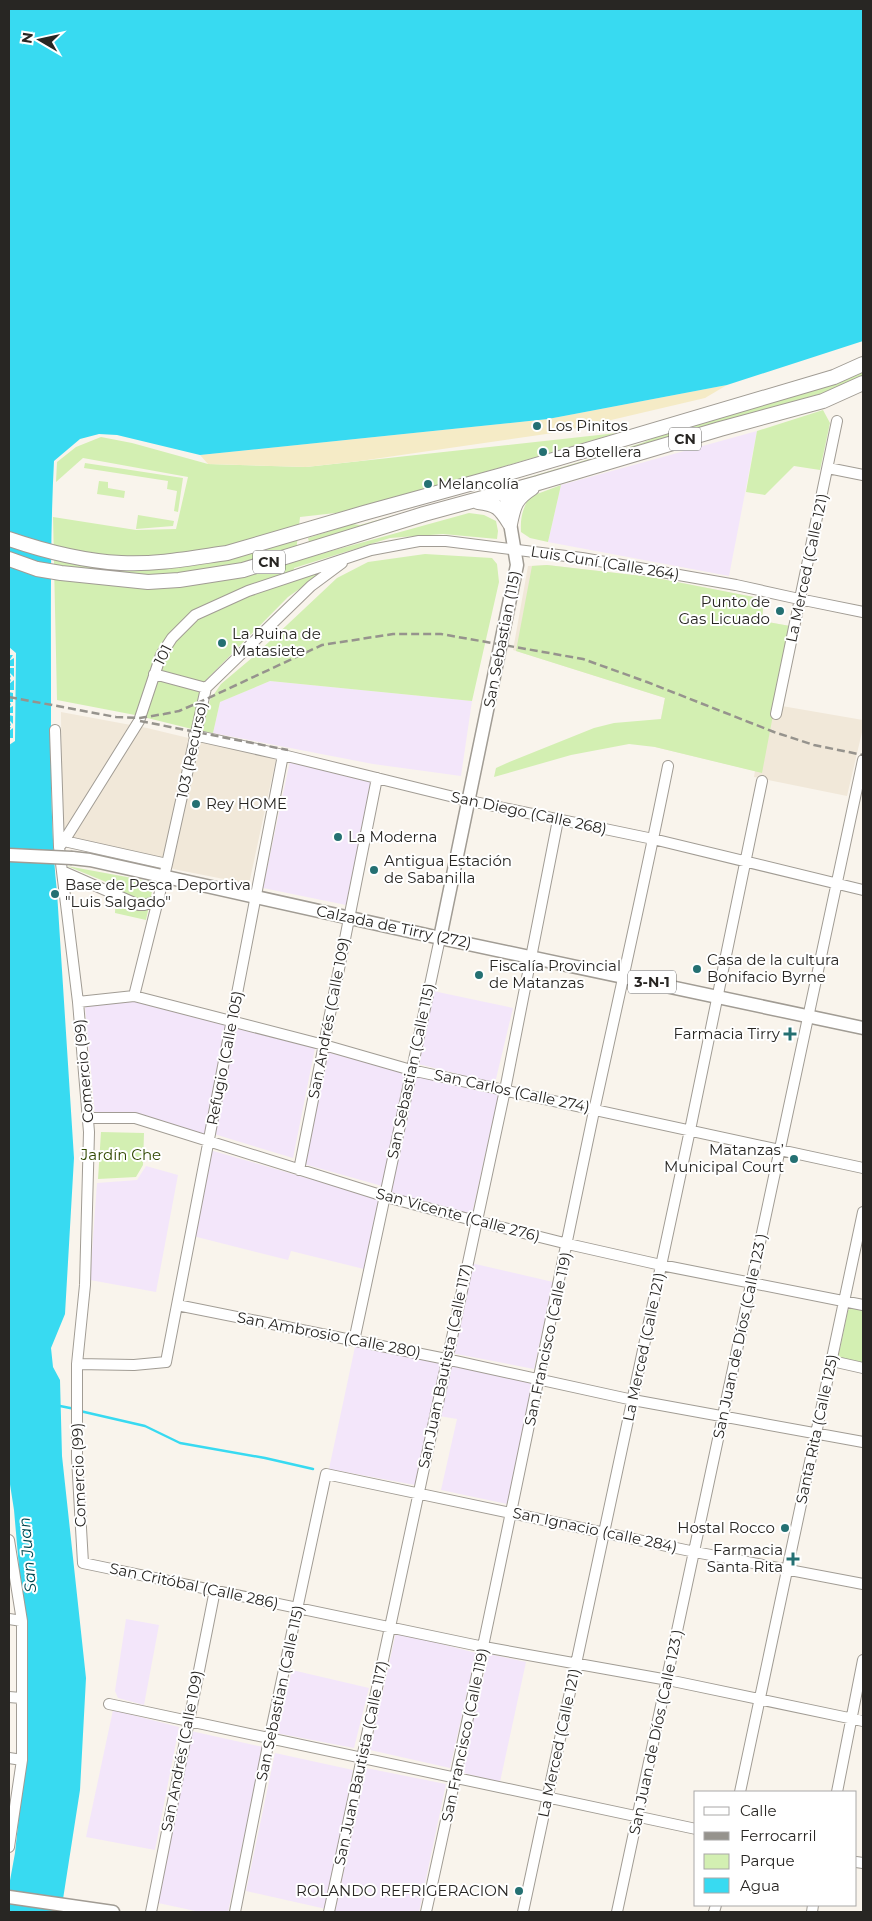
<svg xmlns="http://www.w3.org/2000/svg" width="872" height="1921" font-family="Montserrat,sans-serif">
	<rect width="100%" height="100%" fill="#f9f4ec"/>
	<!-- built -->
	<path fill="#f1e8d9" d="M547,565L651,577L764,599L762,621L790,626L776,705L863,720V728L847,796L754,777L755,771L655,747L665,698L513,650L528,566Z
		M61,712L147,728L276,759L249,884L173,869L166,859L62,836Z"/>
	<!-- industrial -->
	<path fill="#f3e6fa" d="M757,431L729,576L548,542L561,485Z
		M270,681L472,701L461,776L373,764L213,733L220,702Z
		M290,761L373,779L346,905L263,888Z
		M433,991L513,1008L495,1083L418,1064Z
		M136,999L226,1024L205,1136L95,1115L85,1007Z
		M235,1027L315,1048L293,1158L214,1134Z
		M327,1052L406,1073L382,1186L304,1164Z
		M413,1073L499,1092L472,1214L387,1194Z
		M210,1150L379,1199L364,1269L291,1251L288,1260L193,1236Z
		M146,1166L178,1175L156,1292L90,1280L97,1183L137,1180Z
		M471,1263L553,1282L534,1369L451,1353Z
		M356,1342L443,1359L415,1485L329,1469Z
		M450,1364L533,1383L507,1504L441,1490L457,1419L439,1416Z
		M126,1619L159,1625L144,1705L118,1698L115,1691Z
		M396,1632L476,1653L450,1768L370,1750Z
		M489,1654L526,1662L500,1782L460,1772Z
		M292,1670L369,1688L354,1748L276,1733Z
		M113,1710L179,1727L155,1850L86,1837Z
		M191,1731L263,1747L228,1912H200L158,1903Z
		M275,1753L353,1770L326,1909L246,1891Z
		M366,1768L446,1784L419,1912H335Z"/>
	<!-- green -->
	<path fill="#d3efb2" d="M863,370V376L826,392L523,481V479L642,443L663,434Z
		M823,410L830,423L820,470L794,466L765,495L746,492L757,431Z
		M617,433L353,511L300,517L295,561L469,513L484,515L496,521L498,531L497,539L443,534L390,538L294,568L292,578L328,569L288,597L202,684L192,729L135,715L57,700L53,517L136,530L176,529L188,477L83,458L56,482L57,462L76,447L101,437L132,443L208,464L306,467Z
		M85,463L183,478L178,512L174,511L177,491L167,489L168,481L84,468Z
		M99,481L108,482V488L125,491L124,498L97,494Z
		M561,485L548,542L530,538L521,532C520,517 523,509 529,497Z
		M483,490L485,491L309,542L308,538L352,524L360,525Z
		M138,515L174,521L173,526L136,529Z
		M425,554L492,558L497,564L499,582L472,701L270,681L220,702L213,733L202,731L210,700L221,684L253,657L337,578L368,562Z
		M547,565L651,577L764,599L762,621L790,626L762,773L655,747L629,744L571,755L494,777L496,768L507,763L594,728L614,723L661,719L665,698L516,651L532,566Z
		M67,866L154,882L146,920L115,913L116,886Z
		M101,1132L144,1133L143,1165L136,1177L98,1179Z
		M855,1307L863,1308V1363L838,1358L848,1310Z"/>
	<!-- sand -->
	<path fill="#f5ebc6" d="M727,385L705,398L560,432L360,461L306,467L208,464L200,455L548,419Z"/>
	<!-- water -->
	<path fill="#38daf1" d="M9,9H863V341L727,385L548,419L200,455L117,435L99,434L80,439L54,461C50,537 51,614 51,690C51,758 50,825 57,892L74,1158L65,1314L51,1348L53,1367L60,1380L62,1456L86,1678L80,1790L61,1912H9V1886L15,1853L26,1750L28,1670L14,1510L9,1478Z"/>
	<!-- pier -->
	<path fill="#f9f4ec" d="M9,647L16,653L15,741L9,745V738H13V728L9,731L11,727H9L11,725L9,720L13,724V716L9,715V713H13V706L9,708L11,704L9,702H13V693L9,692V690H14V680L9,684L11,680L9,678L11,677L9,672L14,677V668H9V666H14V658L9,661L13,655H9Z"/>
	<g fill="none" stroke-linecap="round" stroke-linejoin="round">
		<!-- stream -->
		<path stroke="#38daf1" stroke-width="2.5" d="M60,1406L75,1409
			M80,1411L145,1426L180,1443L265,1458L313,1469"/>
		<defs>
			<path id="minor" d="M828,468L863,475
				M154,674L206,688
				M776,714L837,421
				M55,730L59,847L78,1002L89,1132L85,1285L77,1364V1458L83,1563L484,1647L668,1680L863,1721
				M194,735L283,755L470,801L653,839L863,890
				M64,841L139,721L161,655L172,638L195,615L248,591L371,550L419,541H446L582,558L736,585L799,599L863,612
				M60,846L64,841L167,864
				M62,871L139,905H144L157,901
				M134,996L167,864L206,688L311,586L342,563
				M78,1002L134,996L324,1045L411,1070L863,1168
				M87,1118H135L390,1198L476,1221L568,1244L661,1265L863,1305
				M299,1170L377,778
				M177,1305L446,1359L633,1400L863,1442
				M354,1341L440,938
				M832,1361L863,1368
				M77,1364L134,1365L166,1362L283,755
				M9,1540L22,1621V1760L9,1847
				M9,1619L22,1621
				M9,1697L21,1698
				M109,1704L696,1829
				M9,1758L22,1760
				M740,1792L863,1212
				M837,1792L863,1660
				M856,1862L863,1863
				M151,1912L215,1590
				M235,1912L269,1740L326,1474L695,1552L863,1584
				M329,1912L505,1090L558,820
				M426,1912C485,1646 538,1378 594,1111C619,996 645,881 668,766
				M523,1912L690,1130L762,781
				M617,1912L863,760
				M714,1912L716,1905
				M812,1912L813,1905"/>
			<path id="major" d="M72,858L90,860L440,938L863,1028
				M440,938L517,565L502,475
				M9,1897L113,1912"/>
			<path id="highway" d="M478,502C497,504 500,508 510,524
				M510,524C514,505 515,499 532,488
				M9,539C44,551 83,561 121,563C156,565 192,558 227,553L364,513L502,475L834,377L863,364
				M9,559L37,569L61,573L148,582L179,580L243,570L424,514L538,483L720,429L823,401L863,383"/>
		</defs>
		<!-- minor casing -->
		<use href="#minor" stroke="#a19c94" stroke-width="12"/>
		<!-- major casing -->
		<use href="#major" stroke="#a19c94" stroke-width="15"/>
		<!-- highway casing -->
		<use href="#highway" stroke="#a19c94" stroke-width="16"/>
		<!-- minor -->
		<use href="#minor" stroke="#fff" stroke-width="10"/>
		<!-- major -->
		<use href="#major" stroke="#fff" stroke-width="12"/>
		<!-- highway -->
		<use href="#highway" stroke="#fff" stroke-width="14"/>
		<!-- rail -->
		<path stroke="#96938d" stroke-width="2.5" stroke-dasharray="8 4" stroke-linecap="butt" d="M9,697L116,717L140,718L164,714L179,711L202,701L322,645L393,634H441L583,659L647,682L774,732L814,745L863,755
			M140,721L288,750"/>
		<defs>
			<path id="major-bridge" d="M9,855L72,858"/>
		</defs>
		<!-- major-bridge casing -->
		<use href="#major-bridge" stroke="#a19c94" stroke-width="15" stroke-linecap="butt"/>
		<!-- major-bridge -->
		<use href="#major-bridge" stroke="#fff" stroke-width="12"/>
	</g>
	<!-- markers -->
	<g fill="#247072" stroke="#fff" stroke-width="2">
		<circle cx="537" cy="426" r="5"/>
		<circle cx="543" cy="452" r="5"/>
		<circle cx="428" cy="484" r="5"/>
		<circle cx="780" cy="611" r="5"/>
		<circle cx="222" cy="643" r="5"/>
		<circle cx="196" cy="804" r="5"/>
		<circle cx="338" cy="837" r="5"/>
		<circle cx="374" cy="870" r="5"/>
		<circle cx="55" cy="894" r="5"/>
		<circle cx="697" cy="969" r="5"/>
		<circle cx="479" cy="975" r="5"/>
		<path d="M787.5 1026.5h5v5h5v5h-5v5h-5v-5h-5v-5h5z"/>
		<circle cx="794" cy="1159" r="5"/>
		<circle cx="785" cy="1528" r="5"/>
		<path d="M790.5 1551.5h5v5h5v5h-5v5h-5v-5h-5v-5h5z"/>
		<circle cx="519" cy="1891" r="5"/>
	</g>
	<g text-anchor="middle" stroke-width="4" stroke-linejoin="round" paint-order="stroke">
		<!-- shield labels -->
		<g fill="#fff" stroke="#686765" stroke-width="1">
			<rect x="669" y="427.5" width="32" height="23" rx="4"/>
			<rect x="253" y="550.5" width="32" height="23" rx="4"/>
			<rect x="628" y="970.5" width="48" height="23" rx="4"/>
		</g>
		<g font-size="14" font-weight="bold" fill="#282623">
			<text x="685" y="444">CN</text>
			<text x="269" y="567">CN</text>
			<text x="652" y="987">3-N-1</text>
		</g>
		<!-- poi labels -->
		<g font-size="15" fill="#282623" stroke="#fff" text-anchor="start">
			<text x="547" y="431">Los Pinitos</text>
			<text x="553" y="457">La Botellera</text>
			<text x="438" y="489">Melancolía</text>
			<text x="770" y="607" text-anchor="end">Punto de<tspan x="770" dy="17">Gas Licuado</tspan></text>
			<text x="232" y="639">La Ruina de<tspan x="232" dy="17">Matasiete</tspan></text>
			<text x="206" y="809">Rey HOME</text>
			<text x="348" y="842">La Moderna</text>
			<text x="384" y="866">Antigua Estación<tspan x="384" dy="17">de Sabanilla</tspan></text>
			<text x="65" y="890">Base de Pesca Deportiva<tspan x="65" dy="17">"Luis Salgado"</tspan></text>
			<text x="707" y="965">Casa de la cultura<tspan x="707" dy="17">Bonifacio Byrne</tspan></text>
			<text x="489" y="971">Fiscalía Provincial<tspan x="489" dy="17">de Matanzas</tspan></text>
			<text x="780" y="1039" text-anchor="end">Farmacia Tirry</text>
			<text x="784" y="1155" text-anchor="end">Matanzas’<tspan x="784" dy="17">Municipal Court</tspan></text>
			<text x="775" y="1533" text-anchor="end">Hostal Rocco</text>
			<text x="783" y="1555" text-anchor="end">Farmacia<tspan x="783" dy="17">Santa Rita</tspan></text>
			<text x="509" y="1896" text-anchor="end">ROLANDO REFRIGERACION</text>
		</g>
		<!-- street labels -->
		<g font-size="15" fill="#282623" stroke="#fff">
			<text transform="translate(605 563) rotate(9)" y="5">Luis Cuní (Calle 264)</text>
			<text transform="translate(807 568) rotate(-78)" y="5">La Merced (Calle 121)</text>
			<text transform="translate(502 639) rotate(-79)" y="5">San Sebastian (115)</text>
			<text transform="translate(163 655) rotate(-63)" y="5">101</text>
			<text transform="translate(192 750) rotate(-78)" y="5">103 (Recurso)</text>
			<text transform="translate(529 813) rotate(12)" y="5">San Diego (Calle 268)</text>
			<text transform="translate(394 927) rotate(12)" y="5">Calzada de Tirry (272)</text>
			<text transform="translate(329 1018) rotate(-79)" y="5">San Andrés (Calle 109)</text>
			<text transform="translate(225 1058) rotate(-79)" y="5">Refugio (Calle 105)</text>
			<text transform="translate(84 1071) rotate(-95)" y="5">Comercio (99)</text>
			<text transform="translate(411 1071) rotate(-78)" y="5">San Sebastian (Calle 115)</text>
			<text transform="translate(512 1091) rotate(12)" y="5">San Carlos (Calle 274)</text>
			<text transform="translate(458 1215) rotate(15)" y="5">San Vicente (Calle 276)</text>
			<text transform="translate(329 1335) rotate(11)" y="5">San Ambrosio (Calle 280)</text>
			<text transform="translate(740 1336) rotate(-78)" y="5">San Juan de Díos (Calle 123 )</text>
			<text transform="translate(548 1339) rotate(-78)" y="5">San Francisco (Calle 119)</text>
			<text transform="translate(644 1347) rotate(-78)" y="5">La Merced (Calle 121)</text>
			<text transform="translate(445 1366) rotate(-78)" y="5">San Juan Bautista (Calle 117)</text>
			<text transform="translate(817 1429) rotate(-78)" y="5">Santa Rita (Calle 125)</text>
			<text transform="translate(79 1475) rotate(-92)" y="5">Comercio (99)</text>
			<text transform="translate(595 1530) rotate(12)" y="5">San Ignacio (calle 284)</text>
			<text transform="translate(194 1586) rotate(12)" y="5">San Critóbal (Calle 286)</text>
			<text transform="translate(280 1693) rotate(-78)" y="5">San Sebastian (Calle 115)</text>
			<text transform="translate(656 1732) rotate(-78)" y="5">San Juan de Díos (Calle 123 )</text>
			<text transform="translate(465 1735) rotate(-78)" y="5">San Francisco (Calle 119)</text>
			<text transform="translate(559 1743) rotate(-78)" y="5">La Merced (Calle 121)</text>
			<text transform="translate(182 1751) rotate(-79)" y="5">San Andrés (Calle 109)</text>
			<text transform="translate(361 1763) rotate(-78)" y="5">San Juan Bautista (Calle 117)</text>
		</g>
		<!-- park labels -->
		<g font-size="15" fill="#304801" stroke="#fff">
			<text x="121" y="1160">Jardín Che</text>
		</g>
		<!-- water labels -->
		<g font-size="16" font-style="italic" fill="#004952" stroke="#fff">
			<text transform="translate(27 1555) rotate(-95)" y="6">San Juan</text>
		</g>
	</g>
	<!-- border -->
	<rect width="872" height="1921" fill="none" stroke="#282623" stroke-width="20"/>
	<!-- legend -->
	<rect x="694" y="1791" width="162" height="115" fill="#ffffff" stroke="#a9a8a7"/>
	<rect x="704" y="1807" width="25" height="8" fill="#ffffff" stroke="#a9a8a7"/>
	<text x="740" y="1816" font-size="15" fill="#282623">Calle</text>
	<rect x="704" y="1832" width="25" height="8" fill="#96938d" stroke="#a9a8a7"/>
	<text x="740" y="1841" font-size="15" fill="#282623">Ferrocarril</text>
	<rect x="704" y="1854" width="25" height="15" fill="#d3efb2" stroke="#a9a8a7"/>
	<text x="740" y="1866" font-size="15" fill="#282623">Parque</text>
	<rect x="704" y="1878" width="25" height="15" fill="#38daf1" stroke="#a9a8a7"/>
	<text x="740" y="1891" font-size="15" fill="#282623">Agua</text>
	<!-- north arrow -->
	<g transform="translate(40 40) rotate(279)" stroke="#ffffff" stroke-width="4" paint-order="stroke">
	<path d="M0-4L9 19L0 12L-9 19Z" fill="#282623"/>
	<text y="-8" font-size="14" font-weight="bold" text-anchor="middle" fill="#282623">N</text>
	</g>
</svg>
